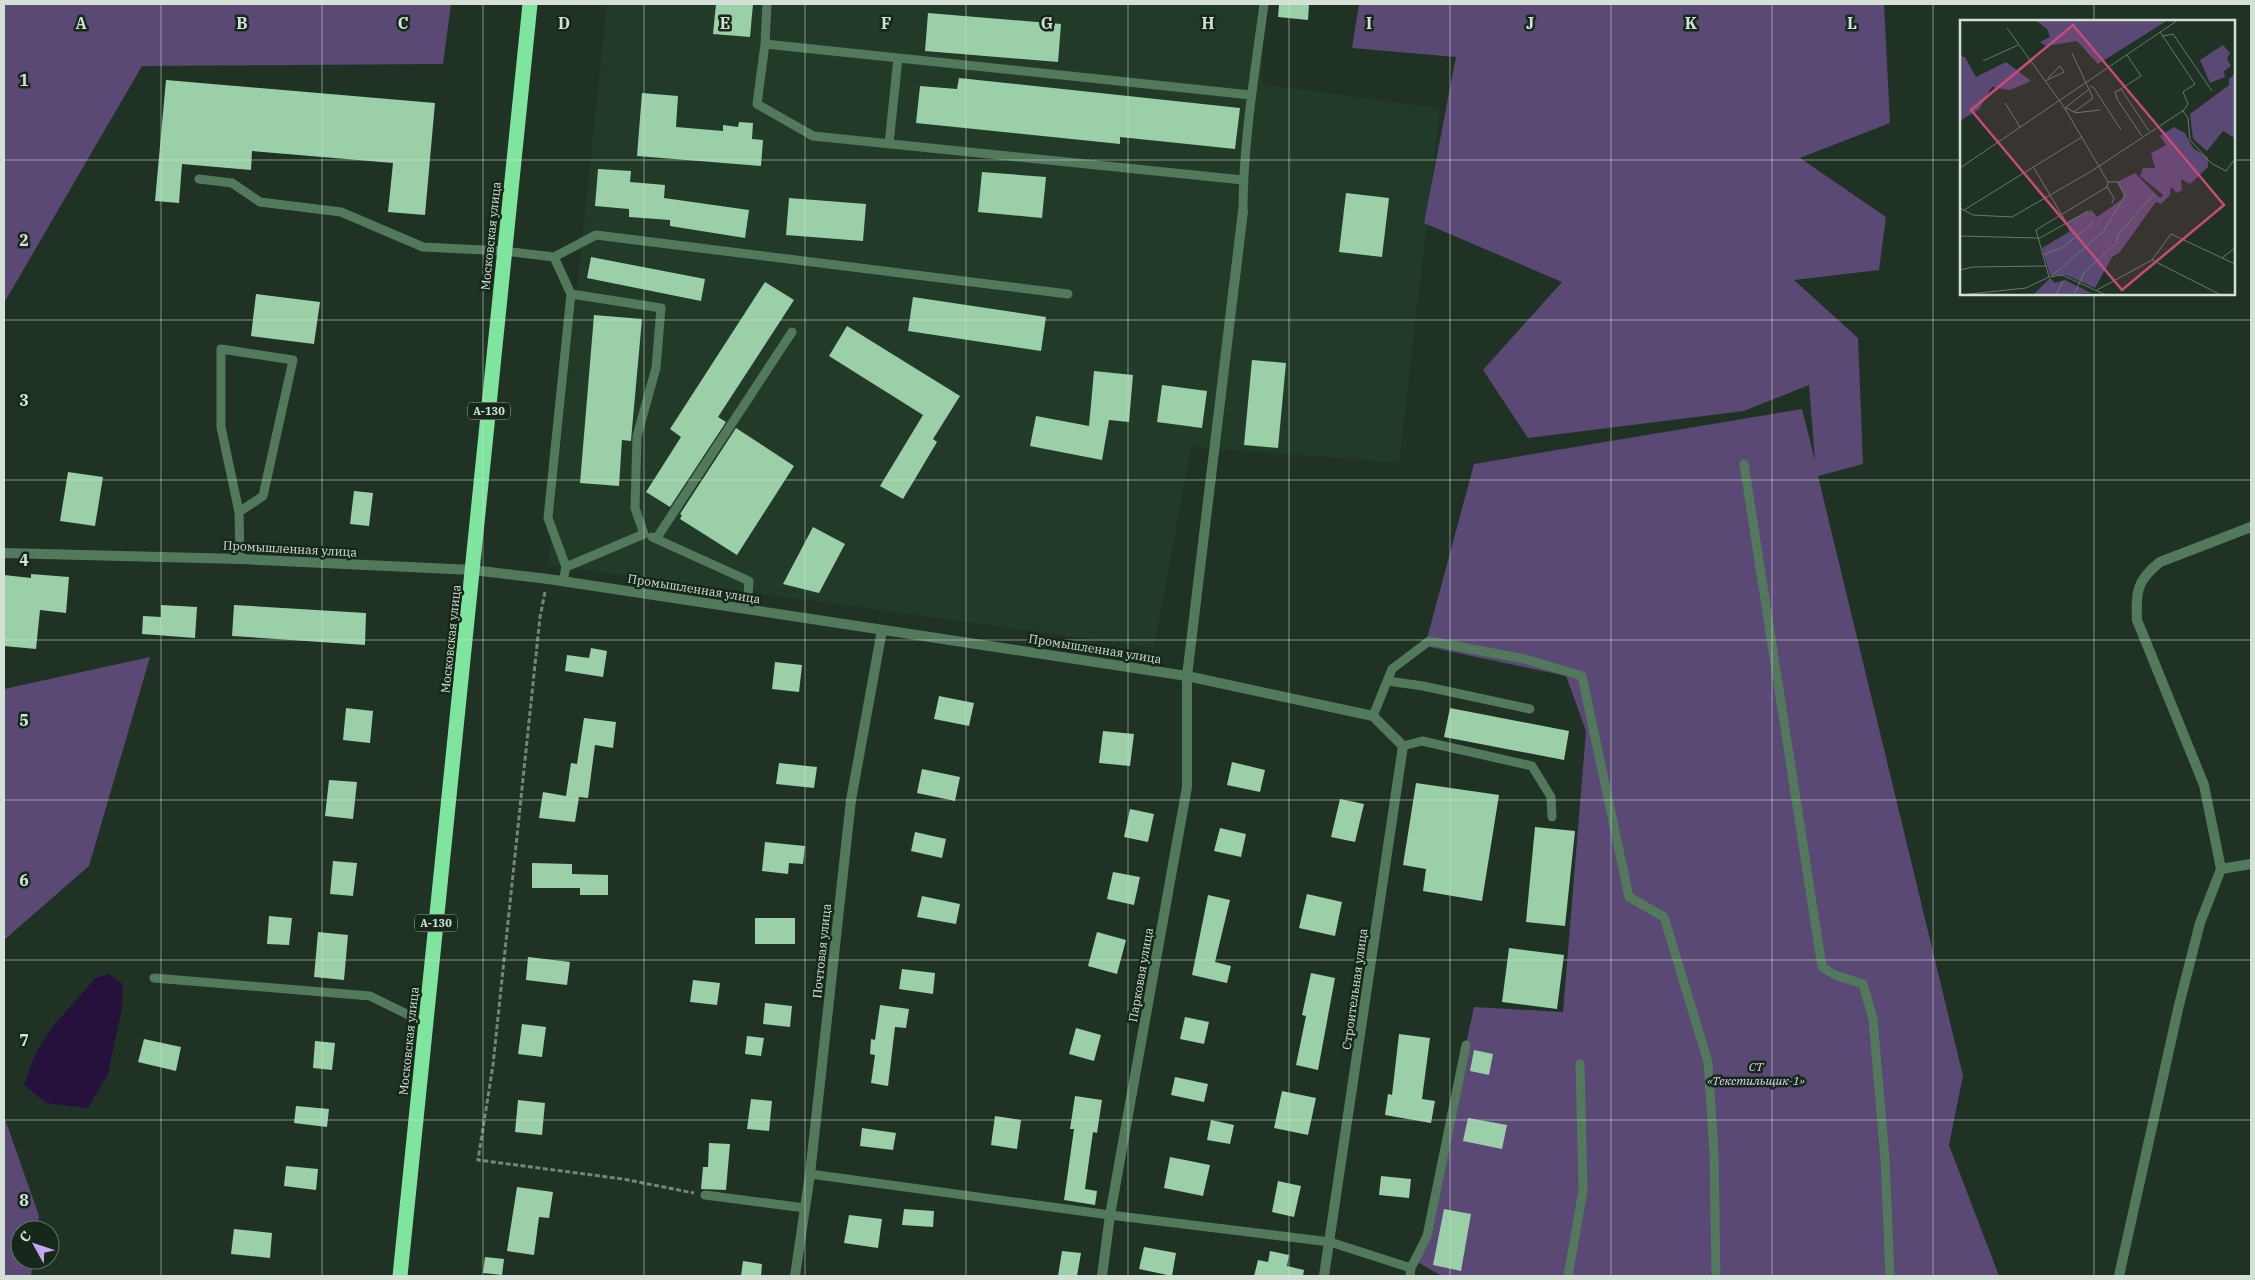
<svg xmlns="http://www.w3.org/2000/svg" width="2255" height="1280" font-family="'IBM Plex Serif',serif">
	<rect width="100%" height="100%" fill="#1f3224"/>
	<!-- built -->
	<path fill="#213b28" d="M607,4H1264L1262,84L1440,108L1399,463L1191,447L1154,648L548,565Z"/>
	<!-- green -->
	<path fill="#5a4974" d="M4,4H451L443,64L142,66L4,303Z
		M1359,4H1884L1890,123L1800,158L1886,217L1879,270L1794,280L1858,338L1863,464L1818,476L1963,1076L1949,1145L1999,1276H1442L1419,1263L1474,1007L1563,1012L1586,731L1566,676L1425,646L1474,464L1802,409L1815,461L1809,385L1744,411L1528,438L1483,370L1562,282L1424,223L1456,57L1352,48Z
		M150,657L89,866L4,940V689Z
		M4,1116L39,1216L37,1230H20V1260H33L31,1276H4Z"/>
	<!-- water -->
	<path fill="#25113b" d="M109,974L123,984L122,1007L108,1074L88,1108L46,1103L24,1085L35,1055L52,1027L96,978Z"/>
	<!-- building -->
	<path fill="#9acfa7" d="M716,4H753L750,37L713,34Z
		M1279,4H1309L1308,20L1278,17Z
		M928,13L1061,24L1058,62L925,51Z
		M959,78L1240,108L1235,149L1120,137V144L916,123L920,86L957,89Z
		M166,80L435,103L425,215L388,212L393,163L252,151L251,170L182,164L179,203L155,201Z
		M642,93L678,96L676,127L723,131V125L738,127L739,122L753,123L752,139L763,140L761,166L637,156Z
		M598,169L631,171L630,182L665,185L664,198L749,210L745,238L670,226V220L629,217V209L595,206Z
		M982,172L1046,177L1042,218L978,212Z
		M1346,193L1389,198L1382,257L1339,252Z
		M789,198L866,204L863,241L786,235Z
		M591,257L705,279L701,301L587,278Z
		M765,282L794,300L718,417L726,422L670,507L646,492L681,437L670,429Z
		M256,294L320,302L314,344L251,336Z
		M913,297L1046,317L1041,351L908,331Z
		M594,315L642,319L632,429L631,441L622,440L619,486L580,483Z
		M847,326L960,396L933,439L937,442L903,499L880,486L923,415L829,356Z
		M1252,360L1286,363L1278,448L1244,445Z
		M1094,371L1133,375L1129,422L1109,420L1102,460L1030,446L1036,416L1089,426Z
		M1162,385L1207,391L1202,428L1157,422Z
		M736,428L794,466L737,555L680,519L682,515L680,514Z
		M68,472L103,477L95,526L60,521Z
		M354,491L373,493L369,526L350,524Z
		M813,527L845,544L819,593L783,584Z
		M31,574L69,577L66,613L40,610L36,649L4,646V575L31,578Z
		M161,605L197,607L195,638L142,634L143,616L161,617Z
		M234,605L366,613L365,645L232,636Z
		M591,648L607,651L603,677L565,671L567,655L589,658Z
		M775,662L802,665L799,692L772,689Z
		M939,696L974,703L969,726L934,719Z
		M346,708L373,711L370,743L343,740Z
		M1450,708L1569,731L1564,760L1444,737Z
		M584,718L616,722L613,748L595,745L588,798L579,797L575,822L539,818L543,792L566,796L571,763L577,764Z
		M1103,731L1134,734L1130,766L1099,763Z
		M1232,762L1265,770L1260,792L1227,785Z
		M779,763L817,767L814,788L776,784Z
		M922,769L960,777L955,801L917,793Z
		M329,780L357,782L353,819L325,816Z
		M1416,783L1499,795L1482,901L1423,891L1426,869L1403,865Z
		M1340,799L1364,804L1355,842L1331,837Z
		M1130,809L1154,814L1148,842L1124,837Z
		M1535,827L1575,831L1565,926L1526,922Z
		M1220,828L1246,834L1241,857L1214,851Z
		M915,832L946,839L942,858L911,851Z
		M765,842L805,846L803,864L789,863L788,874L762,871Z
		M333,861L357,863L353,896L330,894Z
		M532,863L572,864V874L608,875V895H580V888H532Z
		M1113,872L1140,877L1134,905L1107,899Z
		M1307,894L1342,902L1335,936L1299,928Z
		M1208,895L1230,900L1215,962L1231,966L1227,983L1192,975Z
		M922,896L960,904L956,924L917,917Z
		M269,916L292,918L289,945L267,944Z
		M755,918H795V944H755Z
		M318,932L348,935L344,980L314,977Z
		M1097,932L1126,940L1117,974L1088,966Z
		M1509,948L1564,955L1557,1009L1502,1002Z
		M528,957L570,962L567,985L526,980Z
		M902,969L935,973L933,994L899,989Z
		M1311,973L1335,978L1318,1070L1296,1065L1306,1016L1302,1015Z
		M693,980L720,983L717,1005L690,1002Z
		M765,1003L792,1006L790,1027L763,1024Z
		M880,1005L909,1009L906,1028L895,1027L888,1086L871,1083L875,1055L870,1054L871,1039L875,1040Z
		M1185,1017L1209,1022L1204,1044L1180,1039Z
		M522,1024L546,1027L542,1057L518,1054Z
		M1076,1028L1101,1035L1094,1061L1069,1054Z
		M1399,1034L1430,1038L1422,1099L1435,1101L1431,1123L1385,1115L1388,1094L1392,1095Z
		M747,1036L764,1038L761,1056L745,1054Z
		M144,1039L181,1047L176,1071L138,1062Z
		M315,1041L335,1043L332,1070L313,1068Z
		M1474,1050L1493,1054L1489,1075L1470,1071Z
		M1175,1077L1208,1084L1204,1102L1171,1095Z
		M1282,1091L1316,1098L1308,1135L1274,1128Z
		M1075,1096L1102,1100L1097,1133L1093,1132L1085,1189L1097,1191L1095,1205L1064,1200L1074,1129H1070Z
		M751,1099L772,1101L769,1131L747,1129Z
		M518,1100L545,1103L542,1135L515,1132Z
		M296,1106L329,1109L327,1127L294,1123Z
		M995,1116L1021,1120L1017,1149L991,1145Z
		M1468,1118L1507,1125L1502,1149L1463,1141Z
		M1211,1120L1234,1125L1230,1144L1207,1140Z
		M862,1128L896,1133L893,1150L860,1146Z
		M709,1143L730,1144L726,1190L701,1189L703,1167H708Z
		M1170,1157L1210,1165L1203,1196L1164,1188Z
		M286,1166L318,1169L316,1190L284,1186Z
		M1381,1176L1411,1179L1409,1198L1379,1195Z
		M1278,1181L1301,1186L1294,1217L1272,1212Z
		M517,1187L553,1192L549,1218L539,1217L534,1255L507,1251Z
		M904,1209L934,1211L933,1227L902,1225Z
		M1444,1209L1471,1214L1461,1271L1433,1265Z
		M849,1215L882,1219L878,1248L844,1243Z
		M234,1229L272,1233L270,1258L231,1254Z
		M1144,1247L1176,1253L1172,1276L1139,1269Z
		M1062,1251L1081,1253L1077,1276H1058Z
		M1270,1251L1289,1255L1287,1266L1304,1270L1303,1276H1254L1258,1260L1268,1262Z
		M485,1257L504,1259L502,1275L483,1273Z
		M743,1261L762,1264L761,1276H741Z"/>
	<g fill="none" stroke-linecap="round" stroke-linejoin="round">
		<!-- path -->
		<path stroke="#758579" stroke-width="3" stroke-dasharray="5 2.5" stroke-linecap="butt" d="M545,592L540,617L493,1065L478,1160L623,1179L694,1193"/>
		<!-- lane -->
		<path stroke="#53795d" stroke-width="9" d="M767,4L765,44L1251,95
			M765,44L757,104L813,136L1243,180
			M889,144L898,58
			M199,179L232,183L260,202L341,212L423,247L504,251L554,257L571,294L548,518L566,567L563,581
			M1243,211C1243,142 1255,72 1264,4
			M554,257L596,235L1068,294
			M1744,464L1822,967L1835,975L1863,984L1873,1019L1885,1159L1890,1276
			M239,512L221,427V349L293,360L263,496L239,512L240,559
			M652,537L749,581L747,609
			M656,539L792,332
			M566,567L644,534L635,508L637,436L656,368L661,308L571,294
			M1388,681L1423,686L1530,709
			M1373,716L1392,669L1429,641L1525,659L1582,676L1629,897L1664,917L1708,1062L1714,1152L1716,1276
			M1403,746L1422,741L1532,766L1551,797L1552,817
			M154,978L370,996L425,1023
			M810,1174L1110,1215L1330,1242L1411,1268
			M705,1195L805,1208
			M1410,1276L1411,1268L1427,1236L1466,1045
			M1568,1276L1583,1190L1580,1064"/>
		<!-- street -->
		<path stroke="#53795d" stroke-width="10" d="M4,553L240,559L473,570L548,579L1187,676L1373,716L1403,746L1324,1276
			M2221,869L2251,864
			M795,1276L810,1174L851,800L882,630
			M1102,1276L1110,1215L1187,787V676L1243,211
			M2119,1276L2179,1005L2200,923L2221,869L2204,785L2137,620C2136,592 2136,581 2160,562L2251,527"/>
		<!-- highway -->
		<path stroke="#7fe49d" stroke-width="15" d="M400,1276L530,4"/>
	</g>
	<!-- grid -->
	<path fill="none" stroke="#d5e1d7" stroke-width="1" stroke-opacity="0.55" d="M161,4V1276M322,4V1276M483,4V1276M644,4V1276M805,4V1276M966,4V1276M1128,4V1276M1289,4V1276M1450,4V1276M1611,4V1276M1772,4V1276M1933,4V1276M2094,4V21M4,160H1961M2234,160H2251M2094,294V1276M4,320H2251M4,480H2251M4,640H2251M4,800H2251M4,960H2251M4,1120H2251"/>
	<g text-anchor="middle" stroke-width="5" stroke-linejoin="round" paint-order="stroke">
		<!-- shield labels -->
		<g fill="#15281a" stroke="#9baa9e" stroke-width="1">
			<rect x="468" y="402.5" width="42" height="17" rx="4"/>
			<rect x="415" y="914.5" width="42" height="17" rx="4"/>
		</g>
		<g font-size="11" font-weight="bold" fill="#d5e1d7">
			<text x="489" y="415">А-130</text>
			<text x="436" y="927">А-130</text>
		</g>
		<!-- street labels -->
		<g font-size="12" fill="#d5e1d7" stroke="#15281a">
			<text transform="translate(491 236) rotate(-84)" y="4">Московская улица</text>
			<text transform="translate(290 549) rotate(3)" y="4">Промышленная улица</text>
			<text transform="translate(694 589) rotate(9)" y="4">Промышленная улица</text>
			<text transform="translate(451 639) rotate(-84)" y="4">Московская улица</text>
			<text transform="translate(1095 649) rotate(9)" y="4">Промышленная улица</text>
			<text transform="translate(822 951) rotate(-84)" y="4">Почтовая улица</text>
			<text transform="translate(1141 975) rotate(-80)" y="4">Парковая улица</text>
			<text transform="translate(1355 989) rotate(-82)" y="4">Строительная улица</text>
			<text transform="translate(409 1041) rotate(-84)" y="4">Московская улица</text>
		</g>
		<!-- park labels -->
		<g font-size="12" font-style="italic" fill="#e3d8f7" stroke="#15281a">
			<text x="1756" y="1071">СТ<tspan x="1756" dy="14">«Текстильщик-1»</tspan></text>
		</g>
	</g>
	<!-- overview -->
	<g transform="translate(1960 20)">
		<rect width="275" height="275" fill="#1f3224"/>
		<path d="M75,0H208L138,44L117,21L86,26L80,22L90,17L87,9ZM263,25L270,33L267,39L271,46L264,51L265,57L250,63L240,40ZM0,36L5,37L16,57L46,42L71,61L50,70L32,67L19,89L0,101ZM275,53V118L263,111L247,131L233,119L230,94L269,65V59ZM214,107L225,113L233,128L248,138V147L230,164L221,159L222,170L217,173L211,167L210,175L201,184L196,182L159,233L152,237L135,268L106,255H90L82,228L109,212L107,202L131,190L137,197L161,180L164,175L157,162L175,153L200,178L203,175L180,156L183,148H195L191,133L206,125L200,116ZM90,258L95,263L105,260L131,273L73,275Z" fill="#5a4974"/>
		<path fill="none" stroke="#68786c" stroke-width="1" d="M47,8L104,87L148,162M203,16L213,14L252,71M167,35L181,56L161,69L189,111M23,41L58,25M85,61L104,52L100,46L88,58M130,66L134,68L161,110M161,69L155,72L157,79L182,116M45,83L60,107M105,88L128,70M106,88L114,92L133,78L112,33M222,90L228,98L230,120L251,143L266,151L275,139M114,93L140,90M0,148L218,0M74,148L106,202M147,167L154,178L152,183M0,188L13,195L52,197L130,152L224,90L228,84L223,72L235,64L200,12M4,190L122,117M0,216L78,218M78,219L128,191M83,235L103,227L134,202M262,238L275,228M192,240L261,275M0,250L13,247L86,246M92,256L143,212L165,176L158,162H148M89,257L76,210L147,167L148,162M137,270L192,240L211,214L275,244M0,275L66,268L89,257L102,255L146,275M96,275L103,261M114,275L124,253L157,222L158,215L193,175"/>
		<path fill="#c74a7a" fill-opacity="0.15" stroke="#c74a7a" stroke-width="2.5" d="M113,5L264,185L162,270L11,90Z"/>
		<rect width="275" height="275" fill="none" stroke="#d5e1d7" stroke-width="2.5"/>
	</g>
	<g font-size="16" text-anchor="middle" font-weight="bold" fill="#d5e1d7" stroke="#15281a" stroke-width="5" stroke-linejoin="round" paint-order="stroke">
		<text x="81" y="29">A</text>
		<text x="242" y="29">B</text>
		<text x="403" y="29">C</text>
		<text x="564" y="29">D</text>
		<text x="725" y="29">E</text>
		<text x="886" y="29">F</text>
		<text x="1047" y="29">G</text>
		<text x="1208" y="29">H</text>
		<text x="1369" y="29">I</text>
		<text x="1530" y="29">J</text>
		<text x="1691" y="29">K</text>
		<text x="1852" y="29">L</text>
		<text x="24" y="86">1</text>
		<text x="24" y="246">2</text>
		<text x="24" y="406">3</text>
		<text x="24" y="566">4</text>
		<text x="24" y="726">5</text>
		<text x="24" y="886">6</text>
		<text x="24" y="1046">7</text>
		<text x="24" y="1206">8</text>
	</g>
	<!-- border -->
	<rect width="2255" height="1280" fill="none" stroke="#d5e1d7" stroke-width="10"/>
	<!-- north arrow -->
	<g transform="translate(35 1245) rotate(310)"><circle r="24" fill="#15281a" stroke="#627266"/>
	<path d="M0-4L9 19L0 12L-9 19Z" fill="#c4a7f1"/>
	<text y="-8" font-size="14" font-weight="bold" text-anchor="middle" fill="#d5e1d7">С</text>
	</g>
</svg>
